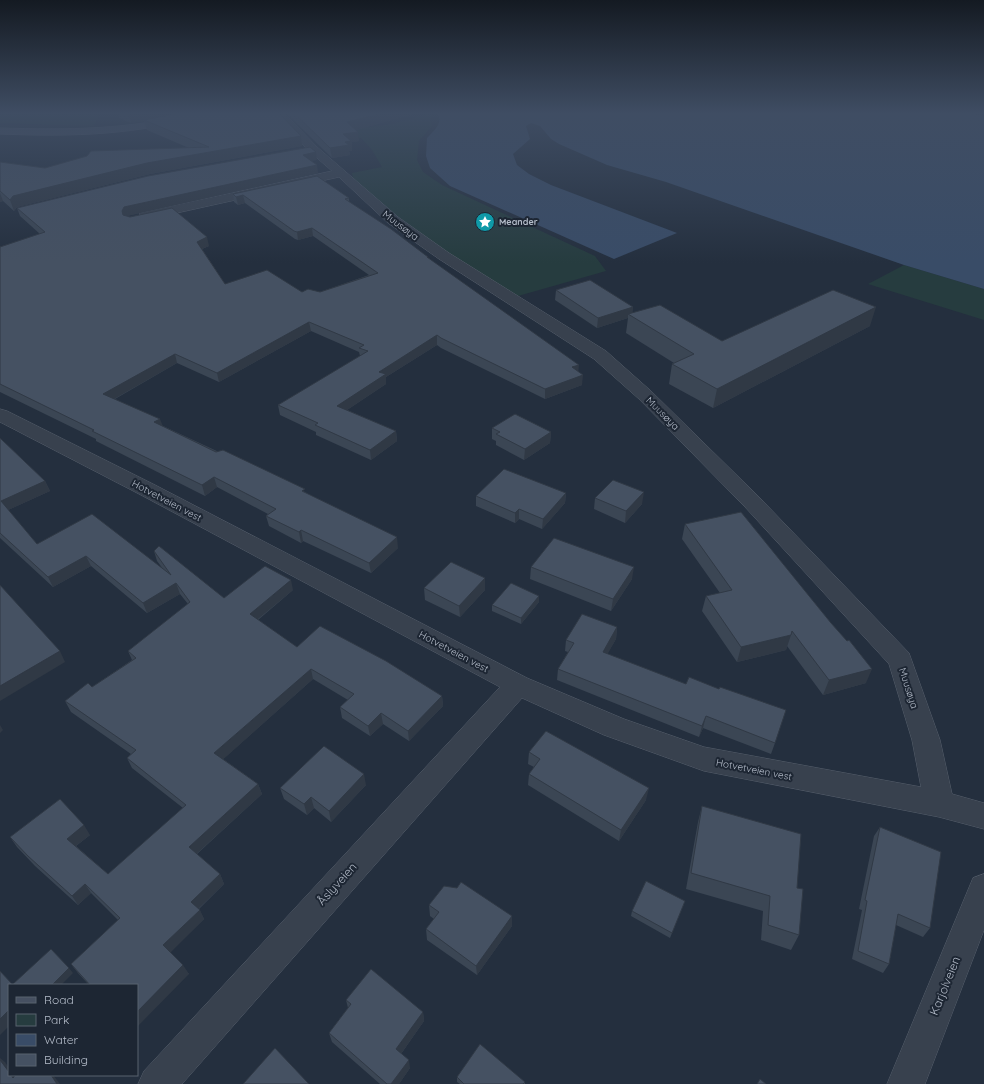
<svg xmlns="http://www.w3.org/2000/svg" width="984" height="1084" font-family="Quicksand,sans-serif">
	<rect width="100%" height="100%" fill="#242f3e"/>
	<!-- green -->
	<path fill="#263c3f" d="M0,112H102L93,126L0,123Z
		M414,112H438L430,119L432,126L419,141L417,160L423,172L442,185L485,205L595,256L606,271L511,298L471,273L354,184L352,173L382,167L372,150L361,138L348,136L341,130L393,124L424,115Z
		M904,265L984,289V320L868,284Z"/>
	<!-- water -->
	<path fill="#394c67" d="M436,112H960L984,116V289L904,265L666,182L607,165L559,144L551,139L540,126L531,123L526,126L530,139L513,154L517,165L529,174L551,185L677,233L614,259L450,186L430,168L426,156L427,138C434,130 445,122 436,112Z"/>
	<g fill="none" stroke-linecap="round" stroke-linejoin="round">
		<defs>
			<path id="street" d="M273,112H283L317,147L398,217L449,253L606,351L651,391L759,497L909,653L940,740L952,794L984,803V829L939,817L704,771L604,735L522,698L182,1084H138L144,1071L500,687L141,495L0,422V409L7,411L155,485L527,678L624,719L704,747L921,787L912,740L889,664L745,507L639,399L594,359L439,259L388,223L339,177L145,220L140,219L139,216L140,213L145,212L332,171L309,151Z
				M984,874V930L925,1084H887L973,878Z"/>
			<path id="secondary" d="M197,112H212L210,114C137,135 76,137 0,134V128C67,130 132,130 197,112Z"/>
		</defs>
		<!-- street casing -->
		<use href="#street" stroke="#565f6c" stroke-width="1"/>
		<!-- secondary casing -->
		<use href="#secondary" stroke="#565f6c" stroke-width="1"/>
		<!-- street -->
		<use href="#street" fill="#38414e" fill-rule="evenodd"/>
		<!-- secondary -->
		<use href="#secondary" fill="#465061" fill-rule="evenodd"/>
	</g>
	<!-- wall -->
	<path fill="#3b4654" d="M118,112H278L302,146L150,174L17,207L14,211L3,201L0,202V162L45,168L189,148L147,130L144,121L131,123L119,118Z
		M285,112H412L413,114L356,130L359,141L352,142V151H349L350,155L332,158Z
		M317,160L311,161L318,173L126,216L209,246L202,249L225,284L302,292H320L369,275L313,236L298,240L295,239L245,203L238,205L234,202L233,194L349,198V202L428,257V259L578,372L582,385L545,399L441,348L437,345L386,377V384L347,410L396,431L397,441L371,460L316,435V432L280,415L278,405L360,356L359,352L311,331L219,382L177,363L115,399L163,426L305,492L398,548L371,573L303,541L301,543L269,526L266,516L268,514L217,487L205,496L96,441V439L0,392V247L40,234L20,216L17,208L148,176Z
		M556,290L633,307L632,313L722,341L870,326L713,408L669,384L672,364L674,363L626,333L628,318L597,328L555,300Z
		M492,428L551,432L550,443L524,460L496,445V441L492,439Z
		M0,438L45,481L50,491L8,510L37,544L163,569L157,561L154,551L224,598L293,590L258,620L297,647L442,696L443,706L409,741L383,724L370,736L342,718L340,707L348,700L313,679L223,759L258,784L262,794L197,854L220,874L224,884L199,909L204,919L170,952L189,974L137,985H89L78,973L71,964L118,920L91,893L78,905L35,866L17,847L10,837L90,835L76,846L108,874L183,808L132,768L127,758L131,754L71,712L65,701L92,687L132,660L128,651L188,604L180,594L147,613L91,566L53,587L0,538Z
		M566,493L565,503L542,529L519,519L515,523L476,506V496Z
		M595,498L642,504L625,523L594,509Z
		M685,524L866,683L823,695L787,646L786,650L737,662L702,611L706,596L720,593L682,539Z
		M531,567L632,579L611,611L530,579Z
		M485,578V590L460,617L425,600L424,588Z
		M539,602L521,624L492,611V605Z
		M617,627L616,639L607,654L775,743L771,754L703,728L699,737L557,680L558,669L568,652L565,651L566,640Z
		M529,752L646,800L619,841L528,785L529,774L534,767L528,764Z
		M366,785L331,822L314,808L307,815L284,799L280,788Z
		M702,806L797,888L799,935L791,950L761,940L763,911L686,889L698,822Z
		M880,827L930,928L923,937L896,925L889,964L883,973L852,959L862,910L859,909L874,836Z
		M685,901L670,938L631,916L632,911Z
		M429,905L512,926L477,975L427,940L426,929L434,919L430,916Z
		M346,1000L423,1012L424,1021L401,1054L410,1068L399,1084H380L332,1042L329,1033L348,1008Z
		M457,1077L525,1082V1084H460L457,1082Z"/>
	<!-- shaded-wall -->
	<path fill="#303945" d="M143,112H192L131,123L129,114Z
		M388,112H412L413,114L348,132L347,122Z
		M358,132L359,141L352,142V151H349L350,155L332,158L330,148L343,134Z
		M301,136L302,146L150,174L17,207L14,211L10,200L13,196L147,163Z
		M316,152L317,160L304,162L303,155Z
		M317,165L318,173L127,216L125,220L122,211L124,207Z
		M0,193L3,201L0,202Z
		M243,195L245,203L238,205L236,197Z
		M312,228L313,236L298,240L297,232Z
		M207,237L209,246L199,250L197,242Z
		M633,307L632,316L628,314V318L597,328L598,318Z
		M876,307L870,326L713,408L717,389Z
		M309,322L311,331L219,382L217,373Z
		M437,335V345L386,377V384L338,416L337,406L379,372Z
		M175,354L177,363L107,403L103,394Z
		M579,365L578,375L572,367Z
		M583,375L582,385L545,399V389Z
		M160,419L164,429L154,422Z
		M396,431L397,441L371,460L370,450Z
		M551,432L550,443L524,460L525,449Z
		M214,477L217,487L205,496L202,485Z
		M45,481L50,491L6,511L1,501Z
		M644,492L642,504L625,523L626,511Z
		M566,493L565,503L542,529L543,519Z
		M519,509V519L515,523V513Z
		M301,530L303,541L301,543L299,532Z
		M397,537L398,548L371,573L369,563Z
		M86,556L91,566L53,587L48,577Z
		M634,567L632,579L611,611L613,599Z
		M485,578V590L460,617L459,606Z
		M291,580L293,590L252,624L250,614Z
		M176,583L180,594L147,613L143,603Z
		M539,596V602L521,624V618Z
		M617,627L616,639L602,664L603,652Z
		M791,635L786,650L737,662L741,647Z
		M60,651L65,662L0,701V686Z
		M311,669L313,679L218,764L214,753Z
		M872,669L866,683L823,695L829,680Z
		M442,696L443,706L409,741L408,731Z
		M381,713L383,724L370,736L368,726Z
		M706,716L703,728L699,737L702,726Z
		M0,725L3,730L0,733Z
		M364,774L366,785L331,822L329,811Z
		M258,784L262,794L193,857L189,847Z
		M649,788L646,800L619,841L621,830Z
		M311,797L314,808L307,815L304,804Z
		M84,825L90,835L73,848L67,839Z
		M220,874L224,884L196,911L191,902Z
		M85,884L91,893L78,905L72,896Z
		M200,910L204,919L169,954L163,945Z
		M512,916V926L477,975L476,966Z
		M183,965L189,974L137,1027V1012Z
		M69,968L73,973L61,985H52Z
		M9,1010V1026L0,1035V1019Z
		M423,1012L424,1021L398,1058L396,1049Z
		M0,1058L5,1062L9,1068V1072L0,1060Z
		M409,1060L410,1068L399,1084H391Z
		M51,1075H53L60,1084H57Z"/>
	<!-- building -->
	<path fill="#455162" stroke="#303945" d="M124,112H143L129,114Z
		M184,112H278L301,136L147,163L13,196L10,200L0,191V162L45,168L87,156L91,151L209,147L144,120Z
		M293,112H388L347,122L358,132L343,134L351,141L345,142L349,145L330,148Z
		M310,147L316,152L303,155L317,165L124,207L122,211L123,215L130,217L172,208L207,237L197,242L225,284L267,270L302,292L308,289L320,292L378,273L312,228L297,232L294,231L243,195L236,197L233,194L317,176L349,198L345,199L391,229L428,257H427L579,365L572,367L583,375L545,389L441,338L437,335L379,372L386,374L337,406L396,431L370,450L315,425L318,423L278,405L368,351L359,348L364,345L309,322L217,373L175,354L103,394L160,419L154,422L216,452L223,450L305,489L302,491L397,537L369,563L301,530L299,532L266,516L276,509L214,477L202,485L92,431L94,430L0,384V247L45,232L17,208L148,176Z
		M590,280L633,307L598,318L556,290Z
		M833,290L876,307L717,389L672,364L694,354L628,314L660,305L722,341Z
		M515,414L551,432L525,449L496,434L500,432L492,428Z
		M0,438L45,481L1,501L37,544L92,514L171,575L154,551L159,546L224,598L265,566L291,580L250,614L297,647L320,626L386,661L442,696L408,731L381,713L368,726L340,707L354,694L311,669L214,753L258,784L189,847L220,874L191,902L200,910L163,945L183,965L137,1012V985H90L71,964L120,918L85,884L72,896L28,856L10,837L60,799L84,825L67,839L108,874L186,805L127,758L136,750L65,701L88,683L92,687L136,658L128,651L190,602L176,583L143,603L86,556L48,577L0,533Z
		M504,469L566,493L543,519L519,509L515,513L476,496Z
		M613,480L644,492L626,511L595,498Z
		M741,512L831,623L847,641L849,640L872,669L829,680L792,631L791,635L741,647L706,596L732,590L685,524Z
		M554,538L634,567L613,599L531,567Z
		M451,562L485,578L459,606L424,588Z
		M511,583L539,596L521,618L492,605Z
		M0,585L60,651L0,686Z
		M582,614L617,627L603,652L686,684L689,677L719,689L720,687L786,710L775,743L706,716L702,726L558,669L574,643L566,640Z
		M546,731L649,788L621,830L529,774L540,759L529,752Z
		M324,746L364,774L329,811L311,797L304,804L280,788Z
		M702,806L801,834L797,888L803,889L799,935L768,925L770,896L691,873Z
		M880,827L941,852L930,928L898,914L889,964L858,951L867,901L865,900Z
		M646,881L685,901L672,933L632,911Z
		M461,882L512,916L476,966L426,929L439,912L429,905L444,886L457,888Z
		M51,949L69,968L52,985H14L13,984Z
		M371,969L423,1012L396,1049L409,1060L391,1084H387L329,1033L351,1004L346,1000Z
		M0,971L13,985H9V1010L0,1019Z
		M480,1044L525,1082L523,1084H464L457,1077Z
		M275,1048L309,1084H243Z
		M0,1060L9,1072V1075H11L13,1078L16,1075H51L57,1084H0Z
		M760,1079L766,1084H757Z"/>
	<!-- sky -->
	<linearGradient id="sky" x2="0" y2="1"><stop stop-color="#141a22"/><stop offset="0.43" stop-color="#3f4d63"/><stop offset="1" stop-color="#3f4d63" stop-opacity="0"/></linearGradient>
	<rect width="984" height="263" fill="url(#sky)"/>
	<!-- icons -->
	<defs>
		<symbol id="sight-disc" viewBox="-11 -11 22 22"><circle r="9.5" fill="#0f9aa8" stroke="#1d2633"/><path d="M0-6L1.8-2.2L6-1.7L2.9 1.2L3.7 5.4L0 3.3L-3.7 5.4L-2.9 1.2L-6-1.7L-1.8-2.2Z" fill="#fff"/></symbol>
	</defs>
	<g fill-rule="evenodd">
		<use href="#sight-disc" x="474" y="211" width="22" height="22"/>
	</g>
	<g text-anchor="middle" stroke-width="4" stroke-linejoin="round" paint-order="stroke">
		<!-- far-poi labels -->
		<g font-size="9" font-weight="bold" fill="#b4bcc9" stroke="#1d2633" text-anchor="start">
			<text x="499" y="225">Meander</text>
		</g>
		<!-- street labels -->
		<g font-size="10" fill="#b4bcc9" stroke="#1d2633">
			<text transform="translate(401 225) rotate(37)" y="4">Muusøya</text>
			<text transform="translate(663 413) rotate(45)" y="4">Muusøya</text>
			<text transform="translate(167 500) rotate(28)" y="4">Hotvetveien vest</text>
			<text transform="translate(454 651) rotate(28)" y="4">Hotvetveien vest</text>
			<text transform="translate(909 688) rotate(72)" y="4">Muusøya</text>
			<text transform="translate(754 769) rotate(11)" y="4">Hotvetveien vest</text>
		</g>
		<!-- near-street labels -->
		<g font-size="12" fill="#b4bcc9" stroke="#1d2633">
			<text transform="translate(337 884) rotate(-48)" y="4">Åslyveien</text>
			<text transform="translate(945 986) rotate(-68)" y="4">Karjolveien</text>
		</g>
	</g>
	<!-- legend -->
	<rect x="8" y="984" width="130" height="92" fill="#1d2633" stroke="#59626f"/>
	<rect x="16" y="997" width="20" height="6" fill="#465061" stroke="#59626f"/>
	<text x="44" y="1004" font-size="12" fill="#b4bcc9">Road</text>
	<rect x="16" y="1014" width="20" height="12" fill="#263c3f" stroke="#59626f"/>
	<text x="44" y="1024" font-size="12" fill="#b4bcc9">Park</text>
	<rect x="16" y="1034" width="20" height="12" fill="#394c67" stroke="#59626f"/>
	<text x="44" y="1044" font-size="12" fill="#b4bcc9">Water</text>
	<rect x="16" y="1054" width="20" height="12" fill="#455162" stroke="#59626f"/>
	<text x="44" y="1064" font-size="12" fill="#b4bcc9">Building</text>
</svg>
